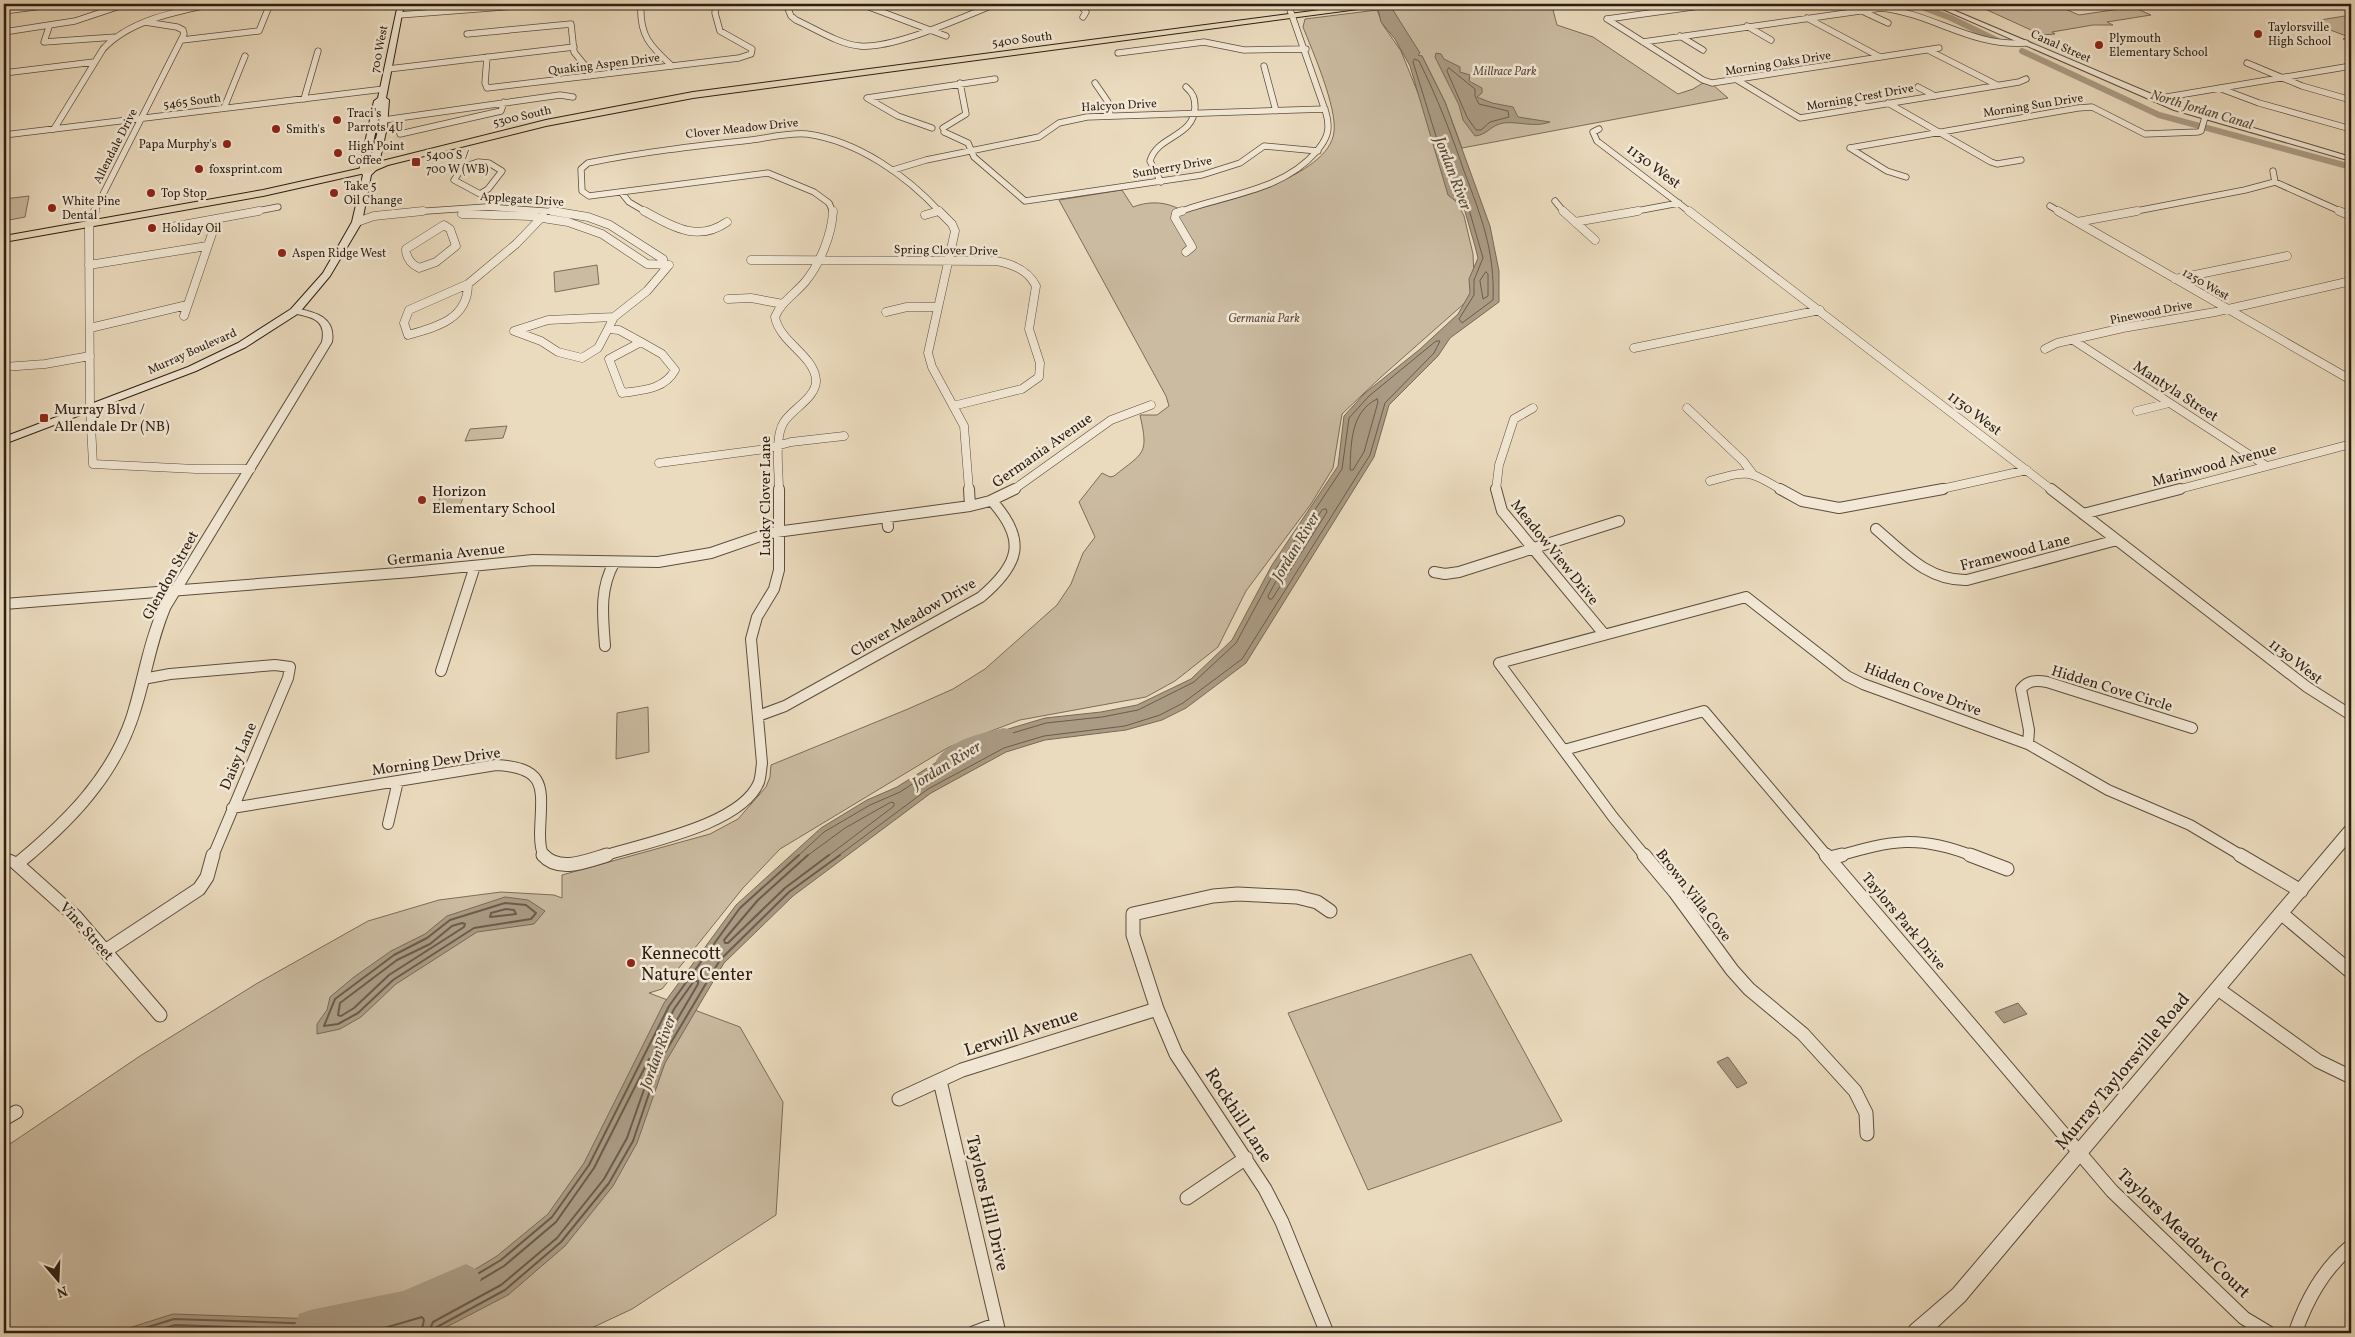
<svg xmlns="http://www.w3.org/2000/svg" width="2355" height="1337" font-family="Vollkorn,serif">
	<rect width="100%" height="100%" fill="#ebdbbe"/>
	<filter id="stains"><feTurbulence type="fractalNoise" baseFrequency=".004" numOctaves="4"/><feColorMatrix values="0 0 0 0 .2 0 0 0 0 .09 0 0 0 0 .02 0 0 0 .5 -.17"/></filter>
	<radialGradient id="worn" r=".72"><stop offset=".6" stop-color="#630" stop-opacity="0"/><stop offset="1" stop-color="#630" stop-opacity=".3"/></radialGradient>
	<!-- green -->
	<path fill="#cbbba1" stroke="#7c6c5a" d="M1413,4H1566L1553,10L1557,25L1593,37L1678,94L1693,89L1703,83L1713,85L1728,98L1462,148L1445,102L1422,56L1417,55L1391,7Z
		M1974,4H2054L2079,15L2133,7L2151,15L2107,22L2113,25H2093L2052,32L2055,34L2042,35Z
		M1377,10L1383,25L1401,51L1424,108L1443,176L1464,216L1473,254L1475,294L1381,377L1342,414L1333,468L1311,504L1246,591L1218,647L1175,681L1146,697L1020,720L949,747L780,849L743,888L662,989L649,993L740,1027L783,1102L776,1215L632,1309L581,1333H4V1148L140,1056L256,984L368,921L439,900L501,892L554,895L562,898V875L710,834L738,819L766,787L770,777L771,765L908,709L953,689L985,669L1057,605L1071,584L1083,553L1095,537L1079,502L1102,473L1110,477L1114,476C1144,452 1149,455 1140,415H1157L1169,406L1166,396L1059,200L1122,190L1133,207C1152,200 1168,202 1185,212C1221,203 1329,177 1334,132C1337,107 1313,52 1303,27L1305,19Z
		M2351,15V39H2343L2349,37L2317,25L2314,21Z
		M29,196L25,217L4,221V199Z
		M597,265L599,284L555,292L554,272Z
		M507,426L503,438L465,441L470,429Z
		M465,492L460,506L444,507L439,500L442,494Z
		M648,707L649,752L616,759L617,713Z
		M1471,954L1562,1121L1368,1190L1288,1013Z"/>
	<!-- water -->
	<path fill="#aa9b84" stroke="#786957" d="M1373,4H1388L1391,7L1420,53L1418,55L1422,56L1445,102L1490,226L1499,271V302L1450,338L1438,356L1389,405L1374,457L1246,663L1186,708L1162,720L1126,730L1045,740L1006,752L931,793L793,896L724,963L665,1063L637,1143L613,1186L565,1246L508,1295L435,1333H113L173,1314L345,1320L436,1293L497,1256L548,1214L584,1163L664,1003L736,905L821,828L867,800L897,787L940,760L1005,730L1045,718L1101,712L1137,705L1191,679L1232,640L1272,565L1338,466L1344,416L1365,393L1419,350L1458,314L1470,293L1469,279L1478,258L1475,246L1464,208L1448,195L1410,66L1395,39L1381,22L1378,9Z
		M1436,53L1441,54L1444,59L1460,67V72L1470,75L1469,81L1482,88V93L1477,97L1492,103L1513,107L1518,117L1550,122C1534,128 1519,121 1503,123C1491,125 1487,135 1475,136L1463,120L1459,105L1435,57Z
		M505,897L528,900L545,911L534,924L477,932L396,984L361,1017L340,1029L317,1034V1024L327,1010L330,997L354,977L391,951L425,934L447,916Z
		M2018,1003L2027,1014L2004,1023L1995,1012Z
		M1728,1057L1747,1083L1737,1088L1717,1062Z"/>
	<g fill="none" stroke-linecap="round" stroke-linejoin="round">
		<!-- shore-far1 -->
		<path stroke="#6b5c4c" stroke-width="1" d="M1415,59L1419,61C1437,97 1451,133 1464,171C1481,216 1495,251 1493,300L1462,323L1459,319L1474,295V280L1483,258L1468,206L1453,191L1413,62Z
			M1449,68L1475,89V96L1479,104L1508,111L1509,117L1490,122L1481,130H1476L1467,117L1447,71Z
			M1486,272L1488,274V296L1483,299L1480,281Z
			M1377,399L1378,402L1364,452L1353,470H1350C1351,445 1350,412 1377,399Z
			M1326,509L1327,512L1272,599H1269L1268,596L1282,570L1322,510Z
			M798,856L824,832L870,805L900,792L943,764L1006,735L1046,723L1102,717L1138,710L1194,682L1236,643L1277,567L1342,469L1349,418L1369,396L1436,341H1440L1434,353L1385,403L1370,455L1242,659L1183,703L1160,715L1125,726L1044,736L1004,748L928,789L838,856
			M807,856L845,828L891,802L894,803V806L828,856"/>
		<!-- shore -->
		<path stroke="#6b5c4c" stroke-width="2" d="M808,855L758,900L724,940L725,943H728L785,888L829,855
			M505,903L526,905L536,913L531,919L474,928L393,980L358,1013L338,1024L324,1026L335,999L394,955L427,938L450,920Z
			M506,909L514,910L516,914L490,917L491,913Z
			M462,923L465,924L464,927L389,975L354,1008L341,1016L338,1015L340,1003L397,960L430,944L452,926Z
			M694,981H698V984L657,1054L653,1055L674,1009Z
			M129,1333L174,1319L347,1325L437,1298L501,1260L552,1217L589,1165L669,1006L740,908L799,855
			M150,1333L175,1325L347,1331L442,1303L504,1266L556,1222L594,1168L649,1059L653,1058L654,1061L627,1138L604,1179L557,1238L501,1285L433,1322L428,1333
			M367,1333L422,1317L424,1320L421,1333
			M434,1333L437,1327L505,1290L561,1242L609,1183L633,1141L660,1061L720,960L789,892L840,855"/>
		<!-- canal -->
		<path stroke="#aa9b84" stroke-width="6" d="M1914,4L1951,18L1998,41
			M2022,51L2159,115L2351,167"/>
		<!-- river -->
		<path fill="#aa9b84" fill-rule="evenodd" d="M1004,728L1011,730L1015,736L1011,742C1002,745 990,746 981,749C966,755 957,772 939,767L936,761C948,740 982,733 1004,728Z
			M466,1264L476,1269L481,1279L476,1289L404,1321L343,1333H299L295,1325L299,1314L310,1310L403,1291Z"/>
		<defs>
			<path id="minor-far3" d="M641,4C639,35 650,46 672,66
				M786,4L791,16L796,20C816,29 838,44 860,46C895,49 962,17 996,4
				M861,4L946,36
				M961,4L977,9
				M1079,4L1086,12L1083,17
				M1154,4L1157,6
				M1860,10L1888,23
				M4,11L58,4
				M399,15L542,4
				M1807,18L1880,57
				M1607,19L1703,80L1712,83L1939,48
				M1607,19L1714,4
				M1747,26L1771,40
				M49,27L44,42L116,37
				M4,32L75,21L126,4
				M467,34L571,24L574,52L587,68L590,76
				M1680,36L1703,50
				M182,40L259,31L270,4
				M1643,42L1881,8C1934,14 1971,47 2026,43
				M1928,50L1997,85
				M1118,53L1204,42L1244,50L1306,49
				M487,57L485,83L487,88L739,58L751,54L752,49L720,31L715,13L716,4
				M2247,63L2302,86L2351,100
				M1264,66L1276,111
				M388,69L574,47
				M4,73L94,62
				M1737,80L1800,118L2019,82L2026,79
				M1095,83L1108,102L1110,115
				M1918,87L1935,96
				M2219,88L2259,103L2351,129
				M304,99L318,51
				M1852,99L1866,107
				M2155,99L2351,66
				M1888,103L1991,162L1997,164L2021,160
				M224,108L245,56
				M384,120L560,95L573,97
				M932,128L898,116L867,98L995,79
				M943,128L966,114L960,83
				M54,129L103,49C130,20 175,12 212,4
				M1599,129L1593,132L1597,141L1690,212
				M944,132L968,143L974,157L1025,201L1202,175L1240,163L1264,146L1318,151
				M400,134L501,111L504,102
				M4,135L384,89
				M1850,148L2078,108L2092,107L2145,134L2198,132L2201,131L2205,117
				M1850,148L1887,171L1906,177
				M478,162L489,163L502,171L488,189L480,194L454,180L463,167Z
				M893,170L926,160L1039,137L1059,123L1087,117L1325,109
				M2273,171L2275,182L2342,212
				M1161,182L1150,161C1157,135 1194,138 1195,107C1195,98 1193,93 1186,87
				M621,192L629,202L646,212
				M1555,201L1564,212
				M2050,206L2060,212
				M94,212L184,34L183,30L177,27L145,22
				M252,212L278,207
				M412,212L486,207L559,212
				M833,212L829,203L814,192L768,173L589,196L582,191L581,169L588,163C642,152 696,146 751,140C768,138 790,132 807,134C858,141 907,176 940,212
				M936,212L939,211
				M1179,212C1226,194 1281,192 1316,152C1327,139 1331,130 1326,113L1288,4
				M1631,212L1679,203
				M2131,212L2245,190L2275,182"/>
			<path id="minor-far2" d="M95,211L89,227L90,407L93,464L196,469H251
				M552,211L588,217L610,225L663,259L664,264
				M644,211C672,226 697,243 727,222
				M939,211L952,224L955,231L928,353L932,367L964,426L969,490
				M1182,211L1176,213L1175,218L1192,247L1186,252
				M1563,211L1595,240
				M1689,211L2052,490
				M2058,211L2351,380
				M2339,211L2351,216
				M462,214L530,216L568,222L602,234L647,264L669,265
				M925,215L939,211
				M357,222L374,216L423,211
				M1575,222L1638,211
				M2077,222L2137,211
				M444,225L450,229L456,246L436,262L419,268C411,264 406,258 406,249Z
				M166,228L259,211
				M751,260L996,261C1013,264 1028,270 1036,286L1029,329L1040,363L1039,377L1022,389L953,406
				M89,265L207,246
				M2175,279L2287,256
				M468,284C468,319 437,327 408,335L404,323L409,310Z
				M468,284L516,244L543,216
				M728,299L751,298L783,304
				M886,312L907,307H938
				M184,316L217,219
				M90,328L187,305
				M608,329L598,348L582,358L558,352L541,341L514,331L548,320L614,317
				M2073,340L2265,465
				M641,342L662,354L675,370C664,390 642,390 622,393L609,359Z
				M641,342L619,330L608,329L614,317L647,291L669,265
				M1634,348L1820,310
				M2045,349L2057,343L2123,328L2215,312L2351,281
				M4,367L45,364L90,356
				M1687,408L1743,461L1752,473
				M2137,411L2169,403
				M659,463L766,449L791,442L844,436
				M1710,481C1749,470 1747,470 1782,490
				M779,490C779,471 774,437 784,422C792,409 817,397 816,380C814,355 780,343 775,317C781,302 795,294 805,282C820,264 832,234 833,211
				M1013,490L1111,420L1151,405
				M1496,490L1499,465L1514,419L1533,408
				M1937,490L2027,470
				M2176,490L2351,444"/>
			<path id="minor-far1" d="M969,489L970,506
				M1496,489L1502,511L1604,634
				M1780,489L1802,501L1839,508L1943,489
				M2051,489L2307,687L2351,715
				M2083,514L2180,489
				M887,517L888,527
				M1876,529C1904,553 1928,581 1967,580L2117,540
				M1434,572L1445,574L1459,572L1619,521
				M4,604L411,572L533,560L658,562L711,553L769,533L970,506L990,501L1015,489
				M605,646C603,617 599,590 614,563
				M441,671L475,566
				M143,679L170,674L275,665L290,667L288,678L213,856
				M758,716L785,706L981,597C1020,564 1027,540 992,501
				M2028,744L2029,730L2021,689C2028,680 2037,680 2047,682L2192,728
				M1564,750L1704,711L1827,856
				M232,808L496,765C550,768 541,790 540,834C540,841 540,850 544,856
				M388,824L398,781
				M603,856C644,843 742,825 759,782C761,776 761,769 762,763L751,639L757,617L774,589L779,570V489
				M1645,856L1613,817L1499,663L1746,597L1847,676L1863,684L2028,744L2108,790L2190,825L2242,856
				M1838,856C1892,840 1919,835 1973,856"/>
			<path id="minor" d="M543,855C559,873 587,861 607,855
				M1644,855L1675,892L1732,970L1749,989L1803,1034L1855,1091L1866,1113L1867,1134
				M1826,855L2112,1191L2244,1318L2269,1333
				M1970,855L2007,869
				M2240,855L2301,891
				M1830,858L1842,855
				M17,864L75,916L160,1015
				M2282,914L2351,972
				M105,951L199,889L207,877L213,855
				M2218,989L2318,1061L2351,1077
				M940,1081L999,1333
				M899,1099L962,1070L1157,1009
				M4,1119L16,1112
				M1187,1198L1246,1158
				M973,1333L997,1324
				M1327,1333L1282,1222L1265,1189L1176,1054L1157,1009L1133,935V914L1213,896L1238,894L1297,897L1317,902L1330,911
				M2295,1333C2307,1299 2323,1270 2351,1246"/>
			<path id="tertiary" d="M1931,4H1939L2180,106L2351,157V161L2174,110Z
				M295,308C315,312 336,317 332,342L170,609C156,642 151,678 140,712C120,778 74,825 22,868L17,870L4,864V852L16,857C63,818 107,775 127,715C138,680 143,643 158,609L322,342C327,318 310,317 292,313L290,311Z
				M2351,824V840L1965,1301L1931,1333H1908L1910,1326L1953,1289L2346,826Z"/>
			<path id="secondary" d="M398,4H404L386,98L389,100L387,127L378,168L371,175L362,222L330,276L299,313L246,347L196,371L4,444V437L188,367L238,343L291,309L323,273L352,222L363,175L359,171L374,101L378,98ZM380,109L379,127L368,169Z"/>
			<path id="primary" d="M1366,4H1385L1381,6L693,98L546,126L388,165L374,171L263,196L4,242V236L263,190L371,166L382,161L546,120L693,92Z"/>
		</defs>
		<!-- minor-far3 casing -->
		<use href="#minor-far3" stroke="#5c4d3e" stroke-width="7"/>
		<!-- minor-far2 casing -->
		<use href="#minor-far2" stroke="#5c4d3e" stroke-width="9"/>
		<!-- minor-far1 casing -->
		<use href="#minor-far1" stroke="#5c4d3e" stroke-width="12"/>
		<!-- minor casing -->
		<use href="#minor" stroke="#5c4d3e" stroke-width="15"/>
		<!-- tertiary casing -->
		<use href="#tertiary" stroke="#5c4d3e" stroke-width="2"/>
		<!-- secondary casing -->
		<use href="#secondary" stroke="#2c1e13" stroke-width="2"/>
		<!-- primary casing -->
		<use href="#primary" stroke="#2c1e13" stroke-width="2"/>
		<!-- minor-far3 -->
		<use href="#minor-far3" stroke="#f2e8d5" stroke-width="5.5"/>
		<!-- minor-far2 -->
		<use href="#minor-far2" stroke="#f2e8d5" stroke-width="8"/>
		<!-- minor-far1 -->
		<use href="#minor-far1" stroke="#f2e8d5" stroke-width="10"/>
		<!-- minor -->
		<use href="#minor" stroke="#f2e8d5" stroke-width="13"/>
		<!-- tertiary -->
		<use href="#tertiary" fill="#f2e8d5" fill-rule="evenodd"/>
		<!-- secondary -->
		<use href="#secondary" fill="#f2e8d5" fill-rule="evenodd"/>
		<!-- primary -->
		<use href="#primary" fill="#ebdbbe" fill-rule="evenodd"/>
	</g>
	<!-- markers -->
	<g fill="#8f2418" stroke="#f2e8d5" stroke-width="2">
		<circle cx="2258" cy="34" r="5"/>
		<circle cx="2099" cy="45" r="5"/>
		<circle cx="337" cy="120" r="5"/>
		<circle cx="276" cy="129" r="5"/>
		<circle cx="227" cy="144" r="5"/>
		<circle cx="338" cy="153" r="5"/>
		<rect x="411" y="157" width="10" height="10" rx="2.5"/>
		<circle cx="199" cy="169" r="5"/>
		<circle cx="151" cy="193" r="5"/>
		<circle cx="334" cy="193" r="5"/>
		<circle cx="52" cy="208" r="5"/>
		<circle cx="152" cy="228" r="5"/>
		<circle cx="282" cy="253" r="5"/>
		<rect x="39" y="413" width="10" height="10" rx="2.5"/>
		<circle cx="422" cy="500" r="5"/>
		<circle cx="631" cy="963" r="5"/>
	</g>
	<g text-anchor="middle" stroke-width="5" stroke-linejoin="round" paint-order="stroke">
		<!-- far-poi labels -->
		<g font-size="12" fill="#2c1e13" stroke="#f2e8d5" text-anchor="start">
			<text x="2268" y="31">Taylorsville<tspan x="2268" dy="14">High School</tspan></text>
			<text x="2109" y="42">Plymouth<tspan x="2109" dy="14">Elementary School</tspan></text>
			<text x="347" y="117">Traci's<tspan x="347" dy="14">Parrots 4U</tspan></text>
			<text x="286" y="133">Smith's</text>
			<text x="217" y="148" text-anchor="end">Papa Murphy's</text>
			<text x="348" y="150">High Point<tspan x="348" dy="14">Coffee</tspan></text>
			<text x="426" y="159">5400 S /<tspan x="426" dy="14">700 W (WB)</tspan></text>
			<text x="209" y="173">foxsprint.com</text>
			<text x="344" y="190">Take 5<tspan x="344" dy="14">Oil Change</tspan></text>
			<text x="161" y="197">Top Stop</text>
			<text x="62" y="205">White Pine<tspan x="62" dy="14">Dental</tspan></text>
			<text x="162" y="232">Holiday Oil</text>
			<text x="292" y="257">Aspen Ridge West</text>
		</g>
		<!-- far-street labels -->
		<g font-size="12" fill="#2c1e13" stroke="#f2e8d5">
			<text transform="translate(1022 39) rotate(-7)" y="4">5400 South</text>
			<text transform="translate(2061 46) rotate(24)" y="4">Canal Street</text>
			<text transform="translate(379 49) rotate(-79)" y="4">700 West</text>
			<text transform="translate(1778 63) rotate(-9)" y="4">Morning Oaks Drive</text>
			<text transform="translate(604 64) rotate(-7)" y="4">Quaking Aspen Drive</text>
			<text transform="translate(1860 97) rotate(-10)" y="4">Morning Crest Drive</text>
			<text transform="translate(192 101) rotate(-7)" y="4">5465 South</text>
			<text transform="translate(1119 105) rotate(-3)" y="4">Halcyon Drive</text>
			<text transform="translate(2033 105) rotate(-9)" y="4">Morning Sun Drive</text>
			<text transform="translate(522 116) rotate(-13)" y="4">5300 South</text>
			<text transform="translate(742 128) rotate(-6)" y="4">Clover Meadow Drive</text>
			<text transform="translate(115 146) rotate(-63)" y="4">Allendale Drive</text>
			<text transform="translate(1172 167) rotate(-10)" y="4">Sunberry Drive</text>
			<text transform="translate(522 199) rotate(4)" y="4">Applegate Drive</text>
			<text transform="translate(946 250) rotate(1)" y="4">Spring Clover Drive</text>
			<text transform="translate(2206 284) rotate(30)" y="4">1250 West</text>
			<text transform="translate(2151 312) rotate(-11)" y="4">Pinewood Drive</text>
			<text transform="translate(192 351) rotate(-24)" y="4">Murray Boulevard</text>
		</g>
		<!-- far-park labels -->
		<g font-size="12" font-style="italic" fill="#5c4d3e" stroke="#f2e8d5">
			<text x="1505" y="75">Millrace Park</text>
			<text x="1264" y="322">Germania Park</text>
		</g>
		<!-- far-water labels -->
		<g font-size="14" font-style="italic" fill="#584a3b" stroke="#f2e8d5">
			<text transform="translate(2202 109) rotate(17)" y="5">North Jordan Canal</text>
		</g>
		<!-- street labels -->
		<g font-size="15" fill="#2c1e13" stroke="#f2e8d5">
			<text transform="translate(1654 166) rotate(37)" y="5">1130 West</text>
			<text transform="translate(2176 391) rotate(33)" y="5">Mantyla Street</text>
			<text transform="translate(1975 413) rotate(37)" y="5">1130 West</text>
			<text transform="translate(1042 450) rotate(-35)" y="5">Germania Avenue</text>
			<text transform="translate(2214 465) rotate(-15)" y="5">Marinwood Avenue</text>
			<text transform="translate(765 496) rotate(-90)" y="5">Lucky Clover Lane</text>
			<text transform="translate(1555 552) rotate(51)" y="5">Meadow View Drive</text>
			<text transform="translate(2015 552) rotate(-14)" y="5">Framewood Lane</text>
			<text transform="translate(446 554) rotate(-6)" y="5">Germania Avenue</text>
			<text transform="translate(170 575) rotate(-61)" y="5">Glendon Street</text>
			<text transform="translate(913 617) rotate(-30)" y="5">Clover Meadow Drive</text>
			<text transform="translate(2296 661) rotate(38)" y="5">1130 West</text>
			<text transform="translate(2112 688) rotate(17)" y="5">Hidden Cove Circle</text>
			<text transform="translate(1923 689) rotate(21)" y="5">Hidden Cove Drive</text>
			<text transform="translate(238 756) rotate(-67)" y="5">Daisy Lane</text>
			<text transform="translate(436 761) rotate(-8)" y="5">Morning Dew Drive</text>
			<text transform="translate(1694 895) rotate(52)" y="5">Brown Villa Cove</text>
			<text transform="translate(1904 921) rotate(50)" y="5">Taylors Park Drive</text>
			<text transform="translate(87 931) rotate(48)" y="5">Vine Street</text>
		</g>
		<!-- poi labels -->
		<g font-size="15" fill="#2c1e13" stroke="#f2e8d5" text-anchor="start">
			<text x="54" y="414">Murray Blvd /<tspan x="54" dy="17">Allendale Dr (NB)</tspan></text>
			<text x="432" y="496">Horizon<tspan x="432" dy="17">Elementary School</tspan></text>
		</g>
		<!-- water labels -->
		<g font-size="16" font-style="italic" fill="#584a3b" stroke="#f2e8d5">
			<text transform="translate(1454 173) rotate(69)" y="6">Jordan River</text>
			<text transform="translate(1295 546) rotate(-59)" y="6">Jordan River</text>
			<text transform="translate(946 764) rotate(-31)" y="6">Jordan River</text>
			<text transform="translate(657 1052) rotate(-70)" y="6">Jordan River</text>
		</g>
		<!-- near-poi labels -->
		<g font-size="18" fill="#2c1e13" stroke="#f2e8d5" text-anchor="start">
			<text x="641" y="959">Kennecott<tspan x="641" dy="21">Nature Center</tspan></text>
		</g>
		<!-- near-street labels -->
		<g font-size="18" fill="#2c1e13" stroke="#f2e8d5">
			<text transform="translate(1021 1032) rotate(-18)" y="6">Lerwill Avenue</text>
			<text transform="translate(2122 1071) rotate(-50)" y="6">Murray Taylorsville Road</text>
			<text transform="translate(1239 1115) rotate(57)" y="6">Rockhill Lane</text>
			<text transform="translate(988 1203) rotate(77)" y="6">Taylors Hill Drive</text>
			<text transform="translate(2184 1233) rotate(44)" y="6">Taylors Meadow Court</text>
		</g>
	</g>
	<!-- margin -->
	<rect width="2355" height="1337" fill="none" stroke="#ebdbbe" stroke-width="20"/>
	<rect x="5" y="5" width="2345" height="1327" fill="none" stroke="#2c1e13" stroke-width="2.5"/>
	<rect x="10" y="10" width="2335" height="1317" fill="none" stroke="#2c1e13"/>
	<!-- north arrow -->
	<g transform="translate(58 1280) rotate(161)" stroke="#f2e8d5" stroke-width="4" paint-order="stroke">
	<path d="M0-4L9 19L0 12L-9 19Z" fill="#2c1e13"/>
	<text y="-8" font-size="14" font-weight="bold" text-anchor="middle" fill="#2c1e13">N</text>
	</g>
	<rect width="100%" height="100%" filter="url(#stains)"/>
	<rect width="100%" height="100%" fill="url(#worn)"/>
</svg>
